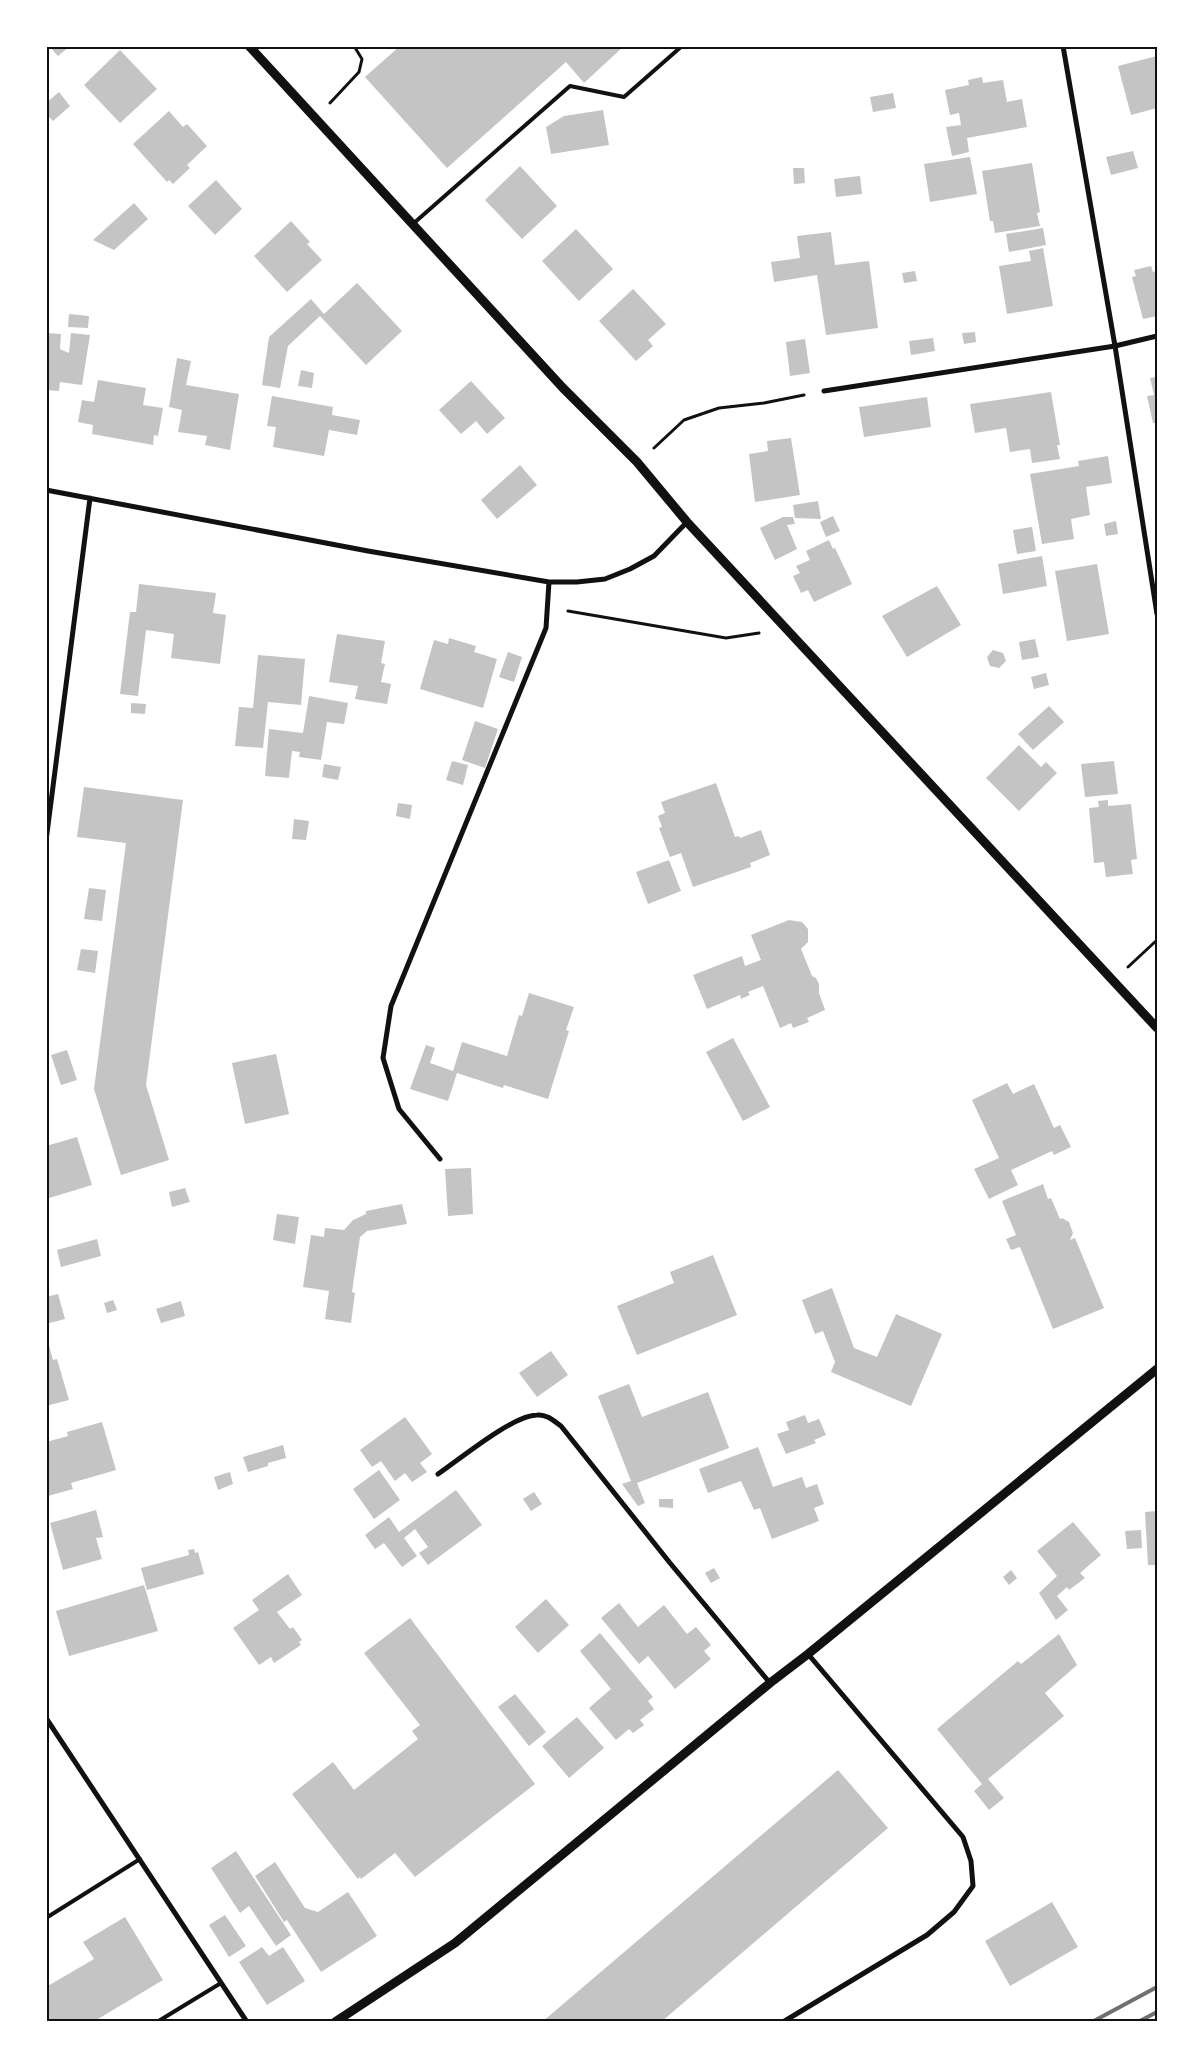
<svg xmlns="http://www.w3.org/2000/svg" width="1203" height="2068" font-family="'Source Sans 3',sans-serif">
	<rect width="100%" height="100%" fill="#fff"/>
	<!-- building -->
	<path fill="#c4c4c4" d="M49,46H70L58,56Z
		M400,46H624L584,83L566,62L447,168L365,77Z
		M120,50L157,89L120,123L84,85Z
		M1157,56V108L1131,115L1118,66Z
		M982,77L983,83L1003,80L1007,102L1022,99L1027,127L967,138L969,152L952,156L946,127L961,125L959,113L950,115L945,90L969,85L968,80Z
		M59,92L70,106L53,121L46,114V103Z
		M893,93L896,108L873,112L870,97Z
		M603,110L609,145L551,154L546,127L564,116Z
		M169,111L183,127L187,124L207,146L187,165L190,168L173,184L169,180L167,182L133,144Z
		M1133,151L1138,168L1111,175L1106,157Z
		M970,157L977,194L930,202L924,164Z
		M1032,163L1040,212L1037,213L1040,226L995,233L993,221H990L982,171Z
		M520,166L557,206L522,239L485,200Z
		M793,168H804L805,183L794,184Z
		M860,176L862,194L836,197L834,179Z
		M216,180L242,209L215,235L188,206Z
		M134,203L148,219L114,250L93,240Z
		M291,221L310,242L307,244L322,260L287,292L254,256Z
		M1043,228L1046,245L1009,252L1006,234Z
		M576,229L613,269L579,301L542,261Z
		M831,232L835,265L869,261L878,328L826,335L817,275L774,282L771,262L800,258L797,236Z
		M1043,248L1053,306L1007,314L999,266L1031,261L1029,251Z
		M1151,266L1153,272L1157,271V316L1143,319L1132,277L1136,276L1134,270Z
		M915,271L917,281L904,283L902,273Z
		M357,283L402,331L366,365L320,316L288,346L280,388L262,385L269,337L311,299L324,314Z
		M633,289L666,324L648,340L653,346L636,361L599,321Z
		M69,314L89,316L88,328L68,327Z
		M975,332L976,342L964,344L962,333Z
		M46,333L61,334L60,349L69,353L71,333L90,335L82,385L60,382L59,391L46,390Z
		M933,338L935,351L911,355L909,341Z
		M805,339L810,373L790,376L786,342Z
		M177,358L191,361L186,385L239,394L230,450L205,445L207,436L178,432L182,410L169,407Z
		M301,370L314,373L312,388L298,386Z
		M1157,377V423H1153L1147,396L1154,395L1150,378Z
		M98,380L146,388L143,405L163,408L158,436L154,435L153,445L92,434L93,425L78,422L82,400L94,402Z
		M471,381L505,418L487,434L476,421L461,434L439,410Z
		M1051,392L1060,445H1057L1060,459L1032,463L1030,449L1010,452L1006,428L975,433L970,404Z
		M272,396L333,407L332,415L360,420L357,435L329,430L324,456L273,447L276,427L267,426Z
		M927,397L931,427L864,437L859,407Z
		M791,438L800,495L755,502L749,454L768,451L767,441Z
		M1108,456L1112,483L1086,487L1090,515L1071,519L1074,539L1042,544L1030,474L1079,466L1078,461Z
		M520,465L537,485L497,519L481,500Z
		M818,501L821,519L795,518L793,505Z
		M833,516L840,531L826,537L820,522Z
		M783,517H793L795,524L787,525L797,549L775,560L760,528Z
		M1116,521L1118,534L1106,536L1104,524Z
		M1032,527L1036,551L1017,554L1013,530Z
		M829,540L833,549L835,548L852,584L814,602L808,590L801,593L793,576L800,573L796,566L810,560L806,551Z
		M1042,556L1047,586L1003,594L998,564Z
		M1097,564L1109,634L1067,641L1055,571Z
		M139,584L216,593L213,613L226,615L220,664L171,658L174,634L146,630L138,696L120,694L130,612H136Z
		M937,586L961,625L907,657L882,616Z
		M337,634L385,641L381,663L385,664L381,682L391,684L387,704L355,699L358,686L329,682Z
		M449,638L476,646L474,652L497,659L483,708L420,689L434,640L448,644Z
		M1035,639L1039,657L1022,660L1019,642Z
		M993,650L1003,653L1006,661L999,668L990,666L987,657Z
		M508,652L522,657L514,682L499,677Z
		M258,655L305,659L301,705L268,702L263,748L235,746L239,707L253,708Z
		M1046,673L1049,685L1034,689L1031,677Z
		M309,696L348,703L344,724L327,722L321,760L299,757L300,752L292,751L289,778L265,776L269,729L303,733Z
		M131,703L146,704L145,714L131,713Z
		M1049,706L1064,722L1033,750L1018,734Z
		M475,721L498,729L485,768L462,760Z
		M1019,745L1041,767L1046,762L1057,773L1019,811L986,778Z
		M452,761L468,765L463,785L446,780Z
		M1114,761L1118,794L1085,797L1081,764Z
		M324,764L341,767L338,780L322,777Z
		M716,783L735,837L739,836L740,838L761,830L770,855L750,863L751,867L693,887L681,853L670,857L659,828L662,827L658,816L665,813L661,802Z
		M84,787L183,800L146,1085L169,1160L121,1175L94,1089L126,843L77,837Z
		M1108,800V806L1131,804L1137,859L1131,860L1133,874L1106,877L1104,862L1094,863L1089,808L1099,807L1098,801Z
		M398,803L412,805L410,819L396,816Z
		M294,819L309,821L306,840L292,839Z
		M669,860L681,891L648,904L636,872Z
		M89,888L106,890L102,921L84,919Z
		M789,920L802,922L808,929V942L801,949L812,976L816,978L819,984V993L825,1010L807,1018L809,1022L793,1028L791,1023L780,1028L763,986L748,992L750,995L741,999L740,995L707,1009L693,975L742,956L745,966L761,960L751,935Z
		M81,949L98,951L95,973L77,970Z
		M529,993L574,1007L566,1030L569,1031L548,1099L504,1085L503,1088L457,1073L448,1101L410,1089L426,1045L435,1048L430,1063L453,1071L462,1042L507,1056L519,1015L522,1016Z
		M733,1038L770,1107L743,1121L706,1052Z
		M67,1050L77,1080L61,1085L51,1055Z
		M276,1054L289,1114L245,1124L232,1063Z
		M1007,1083L1013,1094L1034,1084L1054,1128L1060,1125L1071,1147L1054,1155L1052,1151L1011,1170L1018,1185L989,1199L974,1169L999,1158L972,1100Z
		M77,1137L92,1185L46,1199V1146Z
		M471,1168L473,1214L448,1216L445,1169Z
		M1043,1184L1048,1199L1051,1198L1060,1219L1062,1218L1069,1222L1073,1233L1070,1240L1075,1238L1104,1308L1053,1329L1020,1247L1011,1250L1006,1239L1016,1235L1002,1201Z
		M185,1188L190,1202L172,1207L169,1192Z
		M402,1204L407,1224L367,1231L360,1237L352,1292L355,1293L351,1323L325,1319L329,1291L303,1287L311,1235L324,1237L325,1228L344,1230L353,1220L366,1214V1211Z
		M277,1214L299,1217L295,1244L273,1240Z
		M97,1239L101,1256L61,1267L57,1250Z
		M713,1255L737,1315L637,1355L617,1306L674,1283L670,1272Z
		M832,1288L854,1348L877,1357L896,1314L942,1334L911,1406L831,1372L835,1362L823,1331L815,1334L802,1300Z
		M58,1294L65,1319L46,1324V1297Z
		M113,1300L117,1310L107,1313L104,1303Z
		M181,1301L185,1316L161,1323L156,1309Z
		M47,1338L53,1360L57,1359L69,1400L46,1406Z
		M551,1351L568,1375L537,1397L519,1373Z
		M629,1384L642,1417L708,1392L729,1448L637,1483L645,1503L638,1506L622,1484L631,1481L598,1396Z
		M805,1415L808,1423L819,1419L826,1435L814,1440L816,1443L786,1454L777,1434L789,1430L786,1422Z
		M405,1417L432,1454L420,1463L427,1472L412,1482L405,1473L395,1481L381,1461L372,1467L360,1450Z
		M102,1422L116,1470L71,1483L73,1489L48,1496L46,1442L68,1436L67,1432Z
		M283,1445L286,1458L268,1463V1466L248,1472L243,1457Z
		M758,1447L773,1487L802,1477L806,1488L817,1484L824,1504L814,1508L819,1521L772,1539L760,1508L754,1510L741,1481L708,1493L699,1469Z
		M379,1470L400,1500L374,1519L353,1489Z
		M230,1472L233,1484L218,1490L214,1477Z
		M456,1490L482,1525L428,1565L419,1553L428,1547L415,1529L404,1538L417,1556L402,1567L384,1543L375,1549L365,1535L389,1517L399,1532Z
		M534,1492L542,1504L531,1511L523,1499Z
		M659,1499H673V1508L659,1507Z
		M96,1510L103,1537L96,1538L102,1559L63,1570L50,1523Z
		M1157,1511V1565H1148L1145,1512Z
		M1073,1522L1101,1555L1080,1573L1085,1578L1069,1590L1067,1587L1057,1596L1068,1610L1056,1620L1039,1593L1057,1576L1037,1551Z
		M1141,1530L1142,1548L1127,1549L1125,1531Z
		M194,1549L195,1553L198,1552L204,1574L147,1590L141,1568L189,1555L188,1550Z
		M714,1568L720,1578L711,1583L705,1573Z
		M1011,1570L1017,1578L1009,1585L1003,1577Z
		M288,1574L302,1595L277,1612L290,1629L293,1627L302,1640L299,1642L301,1645L274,1663L271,1657L259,1665L233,1628L259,1610L252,1600Z
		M144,1585L158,1631L69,1656L56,1611Z
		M546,1599L569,1625L538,1653L515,1627Z
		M619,1603L638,1627L664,1605L687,1634L696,1627L711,1645L704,1651L711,1659L675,1689L648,1656L639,1664L601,1618Z
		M410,1618L535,1784L415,1877L395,1853L361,1879L360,1877L358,1879L292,1794L333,1762L354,1790L418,1739L412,1731L420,1725L364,1653Z
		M600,1633L653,1697L648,1701L654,1709L640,1720L644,1725L633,1733L629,1729L616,1740L589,1708L611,1689L580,1651Z
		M1059,1634L1077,1665L1045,1693L1064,1716L988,1779L1004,1798L989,1810L974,1791L982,1784L937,1729L1018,1661L1021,1664Z
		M515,1694L546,1732L529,1746L498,1707Z
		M577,1717L604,1748L569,1778L542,1746Z
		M838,1770L888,1828L661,2022H542Z
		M236,1851L291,1935L276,1946L249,1906L240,1913L211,1868Z
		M275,1862L305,1908L318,1912L348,1892L377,1936L321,1972L287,1920L284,1922L255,1876Z
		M1052,1902L1078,1947L1010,1986L985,1941Z
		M225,1915L246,1946L229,1957L209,1925Z
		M125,1917L163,1980L93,2022H46V1987L94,1959L83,1942Z
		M262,1947L269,1956L283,1947L305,1981L267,2005L239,1962Z"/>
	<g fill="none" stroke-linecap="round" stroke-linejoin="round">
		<!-- path -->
		<path stroke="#111" stroke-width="3" d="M330,103L359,72L362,59L354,46
			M654,448L684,420L719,408L764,403L804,395
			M568,611L726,638L759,633
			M1128,967L1157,940"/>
		<!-- service -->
		<path stroke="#111" stroke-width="4" d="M414,223L570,86L624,97L682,46
			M46,1918L140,1859
			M157,2022L221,1983"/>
		<!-- minor -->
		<path stroke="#111" stroke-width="5" d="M1063,46L1115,346L1157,614
			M824,391L1115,346L1157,336
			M46,490L368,551L549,582H577L605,579L630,569L654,556L687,522
			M46,841L90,498
			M440,1159L399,1109L383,1058L391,1006L546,628L549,582
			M438,1474C460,1459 513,1415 537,1415C547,1414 554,1421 561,1426L670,1563L770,1683
			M46,1718L247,2022
			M783,2022L927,1935L954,1912L973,1886L971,1861L963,1837L808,1654"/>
		<!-- tertiary -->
		<path stroke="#111" stroke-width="9" d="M249,46L563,388L637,462L687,522L1157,1028
			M335,2022L455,1943L770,1683L808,1654L1157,1369"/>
		<!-- rail -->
		<path stroke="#707070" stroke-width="4" d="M1092,2022L1157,1987
			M1138,2022L1157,2012"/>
	</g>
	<!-- border -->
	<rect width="1203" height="2068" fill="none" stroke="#ffffff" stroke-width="95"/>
	<rect x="48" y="48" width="1108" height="1972" fill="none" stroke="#111" stroke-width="2"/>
</svg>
